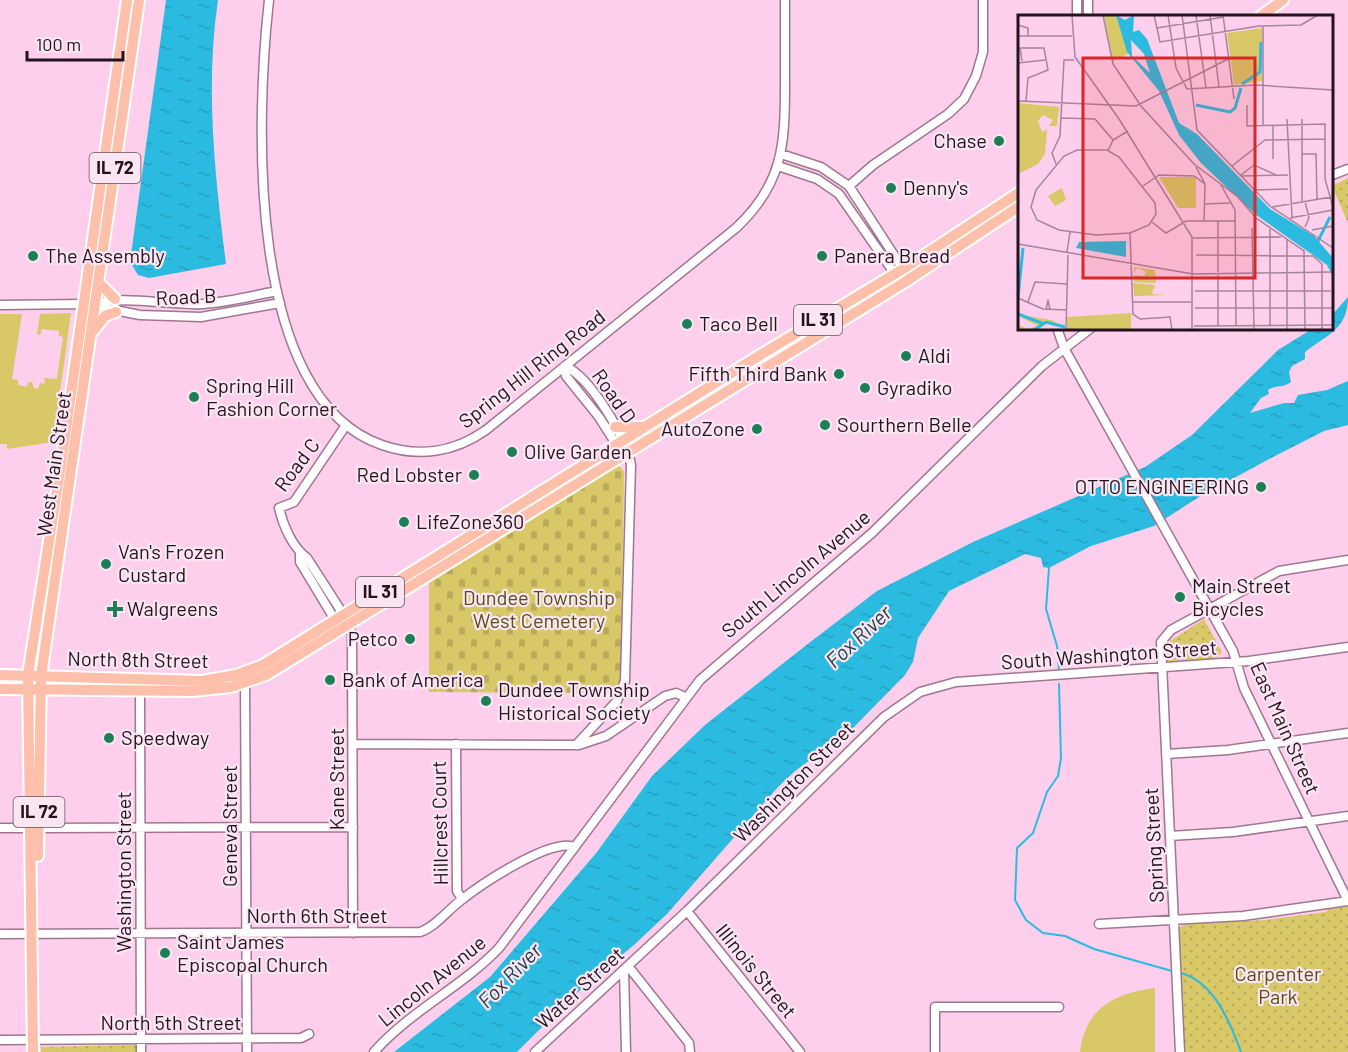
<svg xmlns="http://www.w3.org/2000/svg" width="1348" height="1052" font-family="Barlow,sans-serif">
	<defs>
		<pattern id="cemetery-stones" width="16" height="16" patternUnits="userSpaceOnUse" patternTransform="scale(1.5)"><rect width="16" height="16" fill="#d8c867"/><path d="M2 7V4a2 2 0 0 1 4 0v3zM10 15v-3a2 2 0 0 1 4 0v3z" fill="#b9ab59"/></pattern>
		<pattern id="park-dots" width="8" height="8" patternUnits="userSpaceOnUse" patternTransform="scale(1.5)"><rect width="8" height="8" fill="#d8c867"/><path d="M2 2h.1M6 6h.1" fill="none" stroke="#b9ab59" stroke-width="1.8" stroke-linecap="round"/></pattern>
		<pattern id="water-ripples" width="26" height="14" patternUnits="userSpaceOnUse" patternTransform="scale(1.5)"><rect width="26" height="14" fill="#2bbbe0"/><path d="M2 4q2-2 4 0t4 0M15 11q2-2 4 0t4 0" fill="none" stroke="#26a0c0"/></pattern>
	</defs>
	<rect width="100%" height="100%" fill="#fecfed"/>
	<!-- grass -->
	<path fill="#d8c867" d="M71,313L53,442L7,449V444H0V314H22L12,379L18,380V385L27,387L28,382H32L34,388L38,389L40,383L45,384L44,378L57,379L63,337L59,336V331L42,329L40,335L37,334L40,314Z
		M1155,988V1052H1080C1085,1008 1115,993 1155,988Z"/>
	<!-- cemetery -->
	<path fill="url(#cemetery-stones)" d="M615,465L619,466L624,471L621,677L618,693L429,692V581Z"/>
	<!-- park -->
	<path fill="url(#park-dots)" d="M1348,178V223L1332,186Z
		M1204,619L1222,652L1216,659L1167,661L1165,659L1167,643Z
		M1348,906V1052H1185L1179,932L1181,926L1187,924L1265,920L1326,912L1328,909Z
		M136,1045V1052H41V1047Z"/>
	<!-- water -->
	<path fill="url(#water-ripples)" d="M166,0H218C205,87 215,177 226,264L149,278L138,275L130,262Z
		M1348,297C1348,329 1328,334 1305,352V359L1292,366L1289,372L1291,382C1283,388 1275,385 1268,390L1269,394L1261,398L1250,413L1284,403H1294L1298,395L1327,390L1348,381V425L1324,431L1271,458L1199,497L1154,526L1091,546L1049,568L1043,567L1041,558L1025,554L949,591L918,638L913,662L905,675L850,731L795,771L778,787L667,914L635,944L571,998L517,1052H394L490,977L597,852L652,776L705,725L809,643L877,591L973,542L1145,467L1192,435L1278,350L1312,329L1332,328V315Z"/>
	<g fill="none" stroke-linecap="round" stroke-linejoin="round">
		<!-- stream -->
		<path stroke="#2bbbe0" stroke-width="2" d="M1049,568L1046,609L1057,646L1059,669
			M1059,684L1061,758L1058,776L1047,792L1033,833L1017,848L1015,900L1026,920L1043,933L1065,936L1094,949L1172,971
			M1181,973C1214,982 1230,1022 1241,1052"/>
		<defs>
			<path id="minor" d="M269,0C256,117 245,398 382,445C419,458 455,452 486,430L736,228C783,184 785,145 785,84C785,56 785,28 785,0
				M1077,16V0
				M1088,16V0
				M781,154L821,167L849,186L903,269L905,282
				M778,166L817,179L839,194L897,277
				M1332,175L1348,169
				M849,186L873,165L948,114L964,99L976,76L983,52V0
				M0,305L84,304L140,315L201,317L280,303
				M95,305C117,294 174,306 203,304C228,302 252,296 277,291
				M1057,328L1064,348L1233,651L1244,688L1348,901
				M565,366C591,378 626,437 631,465L625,681L617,701L576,745
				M565,366L566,376L599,417L618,447
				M346,425L294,502L279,508C283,525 292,547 307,558L343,614L352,634L353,933
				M300,553V562L335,620L341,623
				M245,677L247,1052
				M140,691L141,1052
				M353,744L579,745L606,736L665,696L676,693L685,697
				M456,744L457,891L462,899
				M1166,754L1228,750L1348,733
				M0,828H31
				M39,828L353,827
				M1170,836L1233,832L1348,816
				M687,911L800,1052
				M1099,924L1243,916L1348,901
				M0,934L420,932C435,927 447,911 460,901C480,885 551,837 575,847
				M628,966L689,1043L690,1052
				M624,970L626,1052
				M0,1040L301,1038L309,1034
				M374,1052C410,1011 462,987 499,948L700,680L872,533L1042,366L1091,328
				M535,1052L687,911L884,717L920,692L956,682L1249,661L1348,647
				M935,1052V1007H1059
				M1180,1052L1161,642L1171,630L1279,571L1348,560"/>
			<path id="major" d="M1261,16L1283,0
				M99,283L115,299
				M94,330L105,316L116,312
				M615,427H642
				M0,675L202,681L236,675L263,665L757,357L903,269L1020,192
				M0,689L193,691L231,687L266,675L905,282L1020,206
				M38,856L41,676L139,0
				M33,1052L28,675L60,471L127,0"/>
		</defs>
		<!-- minor casing -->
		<use href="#minor" stroke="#a07691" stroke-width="11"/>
		<!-- major casing -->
		<use href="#major" stroke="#fff" stroke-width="14"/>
		<!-- minor -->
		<use href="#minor" stroke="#fff" stroke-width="8"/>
		<!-- major -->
		<use href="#major" stroke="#fec0aa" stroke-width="10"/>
	</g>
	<!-- markers -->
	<g fill="#1e7e55" stroke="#f9e6f2" stroke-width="2">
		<circle cx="999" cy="141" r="6"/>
		<circle cx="891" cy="188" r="6"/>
		<circle cx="33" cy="256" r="6"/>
		<circle cx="822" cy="256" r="6"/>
		<circle cx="687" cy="324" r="6"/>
		<circle cx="906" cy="356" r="6"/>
		<circle cx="839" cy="374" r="6"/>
		<circle cx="865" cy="388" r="6"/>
		<circle cx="194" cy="397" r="6"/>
		<circle cx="825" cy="425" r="6"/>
		<circle cx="757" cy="429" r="6"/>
		<circle cx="512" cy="452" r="6"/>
		<circle cx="474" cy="475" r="6"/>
		<circle cx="1261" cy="487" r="6"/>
		<circle cx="404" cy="522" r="6"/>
		<circle cx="106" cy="564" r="6"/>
		<circle cx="1180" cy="597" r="6"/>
		<path d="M112 600h6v6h6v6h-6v6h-6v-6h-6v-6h6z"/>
		<circle cx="410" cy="639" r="6"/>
		<circle cx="330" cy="680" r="6"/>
		<circle cx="486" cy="701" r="6"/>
		<circle cx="109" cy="738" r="6"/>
		<circle cx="165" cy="953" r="6"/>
	</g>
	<g text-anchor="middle" stroke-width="4.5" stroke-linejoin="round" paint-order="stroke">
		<!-- shield labels -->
		<g fill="#f9e6f2" stroke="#63525e" stroke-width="1.5">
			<rect x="89.5" y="153" width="51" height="30" rx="4.5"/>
			<rect x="794" y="305" width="48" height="30" rx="4.5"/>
			<rect x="356" y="577" width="48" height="30" rx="4.5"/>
			<rect x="13.5" y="797" width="51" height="30" rx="4.5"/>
		</g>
		<g font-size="18" font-weight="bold" fill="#23131e">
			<text x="115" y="174">IL 72</text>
			<text x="818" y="326">IL 31</text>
			<text x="380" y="598">IL 31</text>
			<text x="39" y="818">IL 72</text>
		</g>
		<!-- poi labels -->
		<g font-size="20" fill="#23131e" stroke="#f9e6f2" text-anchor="start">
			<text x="987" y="148" text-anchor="end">Chase</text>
			<text x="903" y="195">Denny's</text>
			<text x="45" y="263">The Assembly</text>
			<text x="834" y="263">Panera Bread</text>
			<text x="699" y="331">Taco Bell</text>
			<text x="918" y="363">Aldi</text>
			<text x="827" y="381" text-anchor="end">Fifth Third Bank</text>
			<text x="206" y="393">Spring Hill<tspan x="206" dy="23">Fashion Corner</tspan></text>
			<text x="877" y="395">Gyradiko</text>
			<text x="837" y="432">Sourthern Belle</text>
			<text x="745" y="436" text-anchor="end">AutoZone</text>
			<text x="524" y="459">Olive Garden</text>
			<text x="462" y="482" text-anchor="end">Red Lobster</text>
			<text x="1249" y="494" text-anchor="end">OTTO ENGINEERING</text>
			<text x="416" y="529">LifeZone360</text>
			<text x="118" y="559">Van's Frozen<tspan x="118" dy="23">Custard</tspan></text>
			<text x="1192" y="593">Main Street<tspan x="1192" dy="23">Bicycles</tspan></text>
			<text x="127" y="616">Walgreens</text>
			<text x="398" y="646" text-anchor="end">Petco</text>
			<text x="342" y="687">Bank of America</text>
			<text x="498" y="697">Dundee Township<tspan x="498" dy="23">Historical Society</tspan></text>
			<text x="121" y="745">Speedway</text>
			<text x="177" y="949">Saint James<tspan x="177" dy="23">Episcopal Church</tspan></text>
		</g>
		<!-- street labels -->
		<g font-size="20" fill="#23131e" stroke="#f9e6f2">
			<text transform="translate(186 297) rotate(-3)" y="7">Road B</text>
			<text transform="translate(532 369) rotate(-38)" y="7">Spring Hill Ring Road</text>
			<text transform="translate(614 396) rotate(55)" y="7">Road D</text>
			<text transform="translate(54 464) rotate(-82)" y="7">West Main Street</text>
			<text transform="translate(297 465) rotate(-53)" y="7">Road C</text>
			<text transform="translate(796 574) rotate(-40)" y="7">South Lincoln Avenue</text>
			<text transform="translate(1109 655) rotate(-4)" y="7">South Washington Street</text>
			<text transform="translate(138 660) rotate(1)" y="7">North 8th Street</text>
			<text transform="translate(1285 728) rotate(66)" y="7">East Main Street</text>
			<text transform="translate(337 779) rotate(-90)" y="7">Kane Street</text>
			<text transform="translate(794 782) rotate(-45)" y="7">Washington Street</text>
			<text transform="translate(440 823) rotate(-91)" y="7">Hillcrest Court</text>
			<text transform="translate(230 826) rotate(-90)" y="7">Geneva Street</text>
			<text transform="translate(1154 845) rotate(-93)" y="7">Spring Street</text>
			<text transform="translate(124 872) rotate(-90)" y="7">Washington Street</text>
			<text x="317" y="923">North 6th Street</text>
			<text transform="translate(756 971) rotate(51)" y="7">Illinois Street</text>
			<text transform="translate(432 981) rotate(-39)" y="7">Lincoln Avenue</text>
			<text transform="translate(580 988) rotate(-42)" y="7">Water Street</text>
			<text x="171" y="1030">North 5th Street</text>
		</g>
		<!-- park labels -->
		<g font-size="20" fill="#574e16" stroke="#f9e6f2">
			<text x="539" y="605">Dundee Township<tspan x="539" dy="23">West Cemetery</tspan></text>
			<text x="1278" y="981">Carpenter<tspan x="1278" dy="23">Park</tspan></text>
		</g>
		<!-- water labels -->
		<g font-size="21" font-style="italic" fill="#1e3a43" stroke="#f9e6f2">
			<text transform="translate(859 637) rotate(-43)" y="7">Fox River</text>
			<text transform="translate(510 976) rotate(-46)" y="7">Fox River</text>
		</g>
	</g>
	<!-- overview -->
	<g transform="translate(1018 15)">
		<rect width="315" height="315" fill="#fecfed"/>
		<path d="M44,173L48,185L37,191L30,181ZM116,252L137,255L138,268L116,267V260L126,261L128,257L120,253L116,257ZM115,268L137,270L134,279L149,280L116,281Z" fill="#d8c867"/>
		<path d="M0,88L41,92L39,111H31L35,105L25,100L20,106L24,117L29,114L27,139L20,149L0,159Z" fill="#d8c867"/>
		<path d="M8,301L34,305L47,313L29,308L20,315H0V309L9,314L20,311L4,303Z" fill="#d8c867"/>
		<path d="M141,162H178V193H160Z" fill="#d8c867"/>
		<path d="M86,0H98L110,39L95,46ZM244,13V66L216,70L209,18ZM113,298V315H49V302Z" fill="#d8c867"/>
		<path d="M98,0L107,5L116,0L115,17L121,15L129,24L161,108L179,119L252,194L296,221L315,243V262L309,250L237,199L183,148L161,120L141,76L109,37ZM113,25L126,39L132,58L114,41ZM108,226V242L58,233L61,227Z" fill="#2bbbe0" fill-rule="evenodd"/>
		<path fill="none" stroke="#2bbbe0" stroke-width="3" d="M224,69L242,57L243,27M178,90L212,97L217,93L223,73M299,228L312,202M0,282L5,233M0,299L26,309M16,315L28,307L47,312"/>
		<path fill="none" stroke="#a6849a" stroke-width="1.5" d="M54,0L57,42L101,104L174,222V315M85,0L95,49L123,91L176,149L220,182L238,203L286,236L287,315M136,0L142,27L241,11L283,10L300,0M150,0L158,53L169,74L238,70L315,75M164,0L179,115L252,191L315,233M178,0L188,73M192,0L201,72M205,0L216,84M0,10L10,13V21M245,11V110M139,13L206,2M0,21H54M4,46L2,33H26L30,55L10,63L8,86M0,48L27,45M0,86L118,91L212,43M229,90V111L307,109V164L315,192M43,103L77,104L95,125M269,104L274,202M284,104V186M255,110V144M59,135H89L101,142L137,188L138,199L131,210L112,218L78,220L41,215L19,205L13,192L18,175L46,141ZM90,136L95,125L110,116M284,139H298L299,184M38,149L34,138L42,121L46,45H56M214,151L247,125L307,124M178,152L187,169L186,206M223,160L236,150L258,160M224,161L270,160M203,170L217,195L218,310M125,171L141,160L176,161L187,169M236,175L270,174M287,186L291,203L287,212M186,189L212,188M254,192L313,182M272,203L315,195M200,206V257M134,207L148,218L155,214M234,213L236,315M155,214L168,206H217M294,215L315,211M112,218L115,299L122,304L152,302L154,315M175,223L263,222M0,229L175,259L315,257M49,237L52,217M178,240L295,241L304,249V315M200,259V311M177,276H313M0,283L25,294L48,295M10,287L17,267L49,269M115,287H173M177,293H315M28,295L30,285L32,295M252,310V214M176,311L315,310M48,315L50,240M269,315V225"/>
		<path fill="#d62828" fill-opacity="0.15" stroke="#d62828" stroke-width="3" d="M65,43H237V263H65Z"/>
		<rect width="315" height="315" fill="none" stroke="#23131e" stroke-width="3"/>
	</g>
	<!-- scale -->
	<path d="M27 51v9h96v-9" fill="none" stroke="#23131e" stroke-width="3"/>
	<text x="36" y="51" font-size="18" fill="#23131e" stroke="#f9e6f2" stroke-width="4.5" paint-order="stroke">100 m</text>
</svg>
